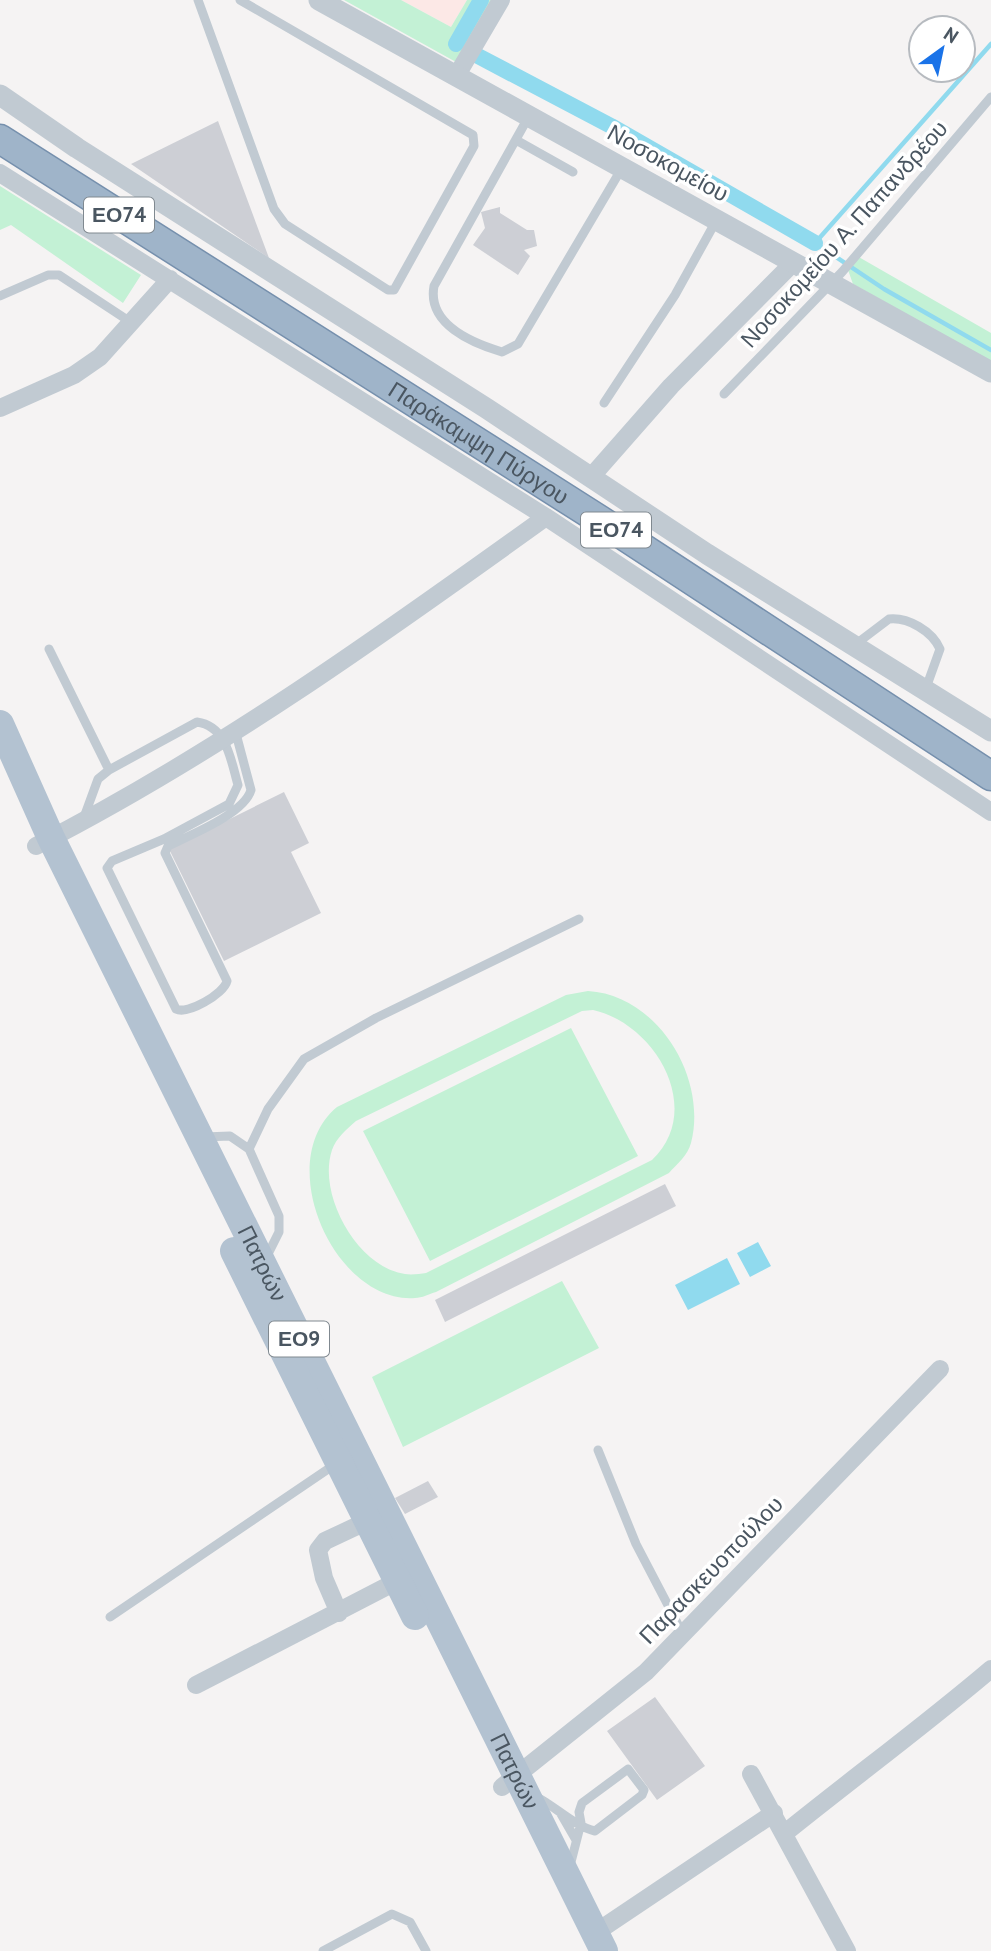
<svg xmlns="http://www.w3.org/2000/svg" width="991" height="1951" font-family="'PT Sans',sans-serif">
	<rect width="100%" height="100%" fill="#f5f3f3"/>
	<!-- medical -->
	<path fill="#fce8e6" d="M401,0H467L451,27Z"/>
	<!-- green -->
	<path fill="#c3f1d5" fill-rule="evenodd" d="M344,0H401L451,27L467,0H492L456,62Z
		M0,186L141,275L123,303L11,225L0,230Z
		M857,256L991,333V362L853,284L848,270Z
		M588,991C657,995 708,1077 691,1143C688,1155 677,1164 669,1173L436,1292C429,1294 422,1298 415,1298C335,1304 271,1162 337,1107L566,995ZM593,1010C656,1024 705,1110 652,1160L426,1273C420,1274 411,1275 405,1274C357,1267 317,1194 332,1150C336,1138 347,1129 356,1121L582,1011Z
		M571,1028L638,1156L430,1261L363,1131Z
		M562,1281L599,1348L403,1447L372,1377Z"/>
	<!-- water -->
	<path fill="#90daee" d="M758,1242L771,1266L750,1277L737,1253Z
		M727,1258L740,1284L688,1310L675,1285Z"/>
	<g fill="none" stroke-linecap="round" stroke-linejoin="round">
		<!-- stream -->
		<path stroke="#90daee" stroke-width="4.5" d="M991,44L815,243L884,289L991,350"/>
		<!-- canal -->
		<path stroke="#90daee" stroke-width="16" d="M456,44L481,0
			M478,56L611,126L815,243"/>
	</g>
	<!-- building -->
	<path fill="#cdcfd5" d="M218,121L269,258L131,164Z
		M500,207V213L527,230H534L537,246L524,250L530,256L518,275L473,245L485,228L481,212Z
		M284,792L309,843L291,852L321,913L224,961L169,849Z
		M665,1184L676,1206L445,1322L435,1300Z
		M428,1481L438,1497L405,1514L395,1498Z
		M655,1697L705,1766L657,1800L607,1731Z"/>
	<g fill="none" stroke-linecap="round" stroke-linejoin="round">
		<defs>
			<g id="trunk">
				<path id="s2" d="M0,139L603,522L991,776"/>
			</g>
		</defs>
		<!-- trunk casing -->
		<use href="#trunk" stroke="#7690ad" stroke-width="31"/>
		<!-- service -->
		<path stroke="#c1cad2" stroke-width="9" d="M198,0L274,209L285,224L388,290H394L474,146L473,135L240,0
			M529,116L434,286C427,324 472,343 502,352L518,344L622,168
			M516,140L573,172
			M0,296L48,275H59L132,323
			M724,394L842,272L991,97
			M604,403L675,295L716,221
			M856,644L889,619C908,617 932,631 940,649L926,688
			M49,649L109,770
			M83,820L98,779L109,770L197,722C227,726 231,761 238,785L229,804L164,839L112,861L107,868L176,1009C187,1015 224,994 227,981L165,853L168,846C190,835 244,814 251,790L235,730
			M204,1137L230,1136L249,1149L279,1216V1232L266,1258
			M249,1149L268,1109L304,1059L376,1018L579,919
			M598,1450L636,1544L683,1634
			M110,1617L337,1463
			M535,1796C555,1806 574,1826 595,1831L642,1795L644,1790L628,1769L582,1803L579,1812L581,1823L570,1866
			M561,1814L576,1840
			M323,1951L392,1914L410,1922L426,1951"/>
		<!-- minor -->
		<path stroke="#c1cad2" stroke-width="18" d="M457,75L501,0
			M0,173L546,517L991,812
			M0,408L74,375L100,357L170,279
			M591,477L671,386L794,262
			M36,846C216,754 382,635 546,517
			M339,1613L324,1578L318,1550L325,1541L376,1517
			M196,1685L405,1577
			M751,1774L847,1951
			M502,1787L646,1672L940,1369
			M785,1833C853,1778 924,1726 991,1669
			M595,1933L774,1813"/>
		<!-- tertiary -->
		<path stroke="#c1cad2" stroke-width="21" d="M319,0L991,372
			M0,95L77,148L486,408L707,554L991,731"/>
		<!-- primary -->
		<g stroke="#b3c2d1" stroke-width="28">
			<path id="s1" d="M0,724L51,838L604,1951"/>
			<path d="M234,1251L415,1616"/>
		</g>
		<!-- trunk -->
		<use href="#trunk" stroke="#9fb4c9" stroke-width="28"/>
	</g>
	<g text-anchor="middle" stroke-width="7" stroke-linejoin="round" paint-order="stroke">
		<!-- shield labels -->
		<g fill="#fff" stroke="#808990" stroke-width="2">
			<rect x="84" y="197.5" width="70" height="35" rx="5"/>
			<rect x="581" y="512.5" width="70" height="35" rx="5"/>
			<rect x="269" y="1321.5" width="60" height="35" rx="5"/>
		</g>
		<g font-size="21" font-weight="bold" fill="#4a5661">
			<text x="119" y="222">ΕΟ74</text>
			<text x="616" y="537">ΕΟ74</text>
			<text x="299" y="1346">ΕΟ9</text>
		</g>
		<!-- street labels -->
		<g font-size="23" fill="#4a5661" stroke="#fff">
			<text transform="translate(668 163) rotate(29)" y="8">Νοσοκομείου</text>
			<text transform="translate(844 234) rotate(-48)" y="8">Νοσοκομείου Α. Παπανδρέου</text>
			<text dy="8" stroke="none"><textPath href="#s2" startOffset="567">Παράκαμψη Πύργου</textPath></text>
			<text dy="8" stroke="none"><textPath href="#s1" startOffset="600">Πατρών</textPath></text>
			<text transform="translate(711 1570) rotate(-46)" y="8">Παρασκευοπούλου</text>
			<text dy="8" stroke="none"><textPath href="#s1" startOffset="1167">Πατρών</textPath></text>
		</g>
	</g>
	<!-- north arrow -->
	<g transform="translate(942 49) rotate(33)"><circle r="33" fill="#ffffff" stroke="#b7bbc0" stroke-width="2"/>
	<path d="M0-5L12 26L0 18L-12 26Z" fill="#1a73e8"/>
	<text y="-10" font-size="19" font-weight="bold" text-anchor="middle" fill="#4a5661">N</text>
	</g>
</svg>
